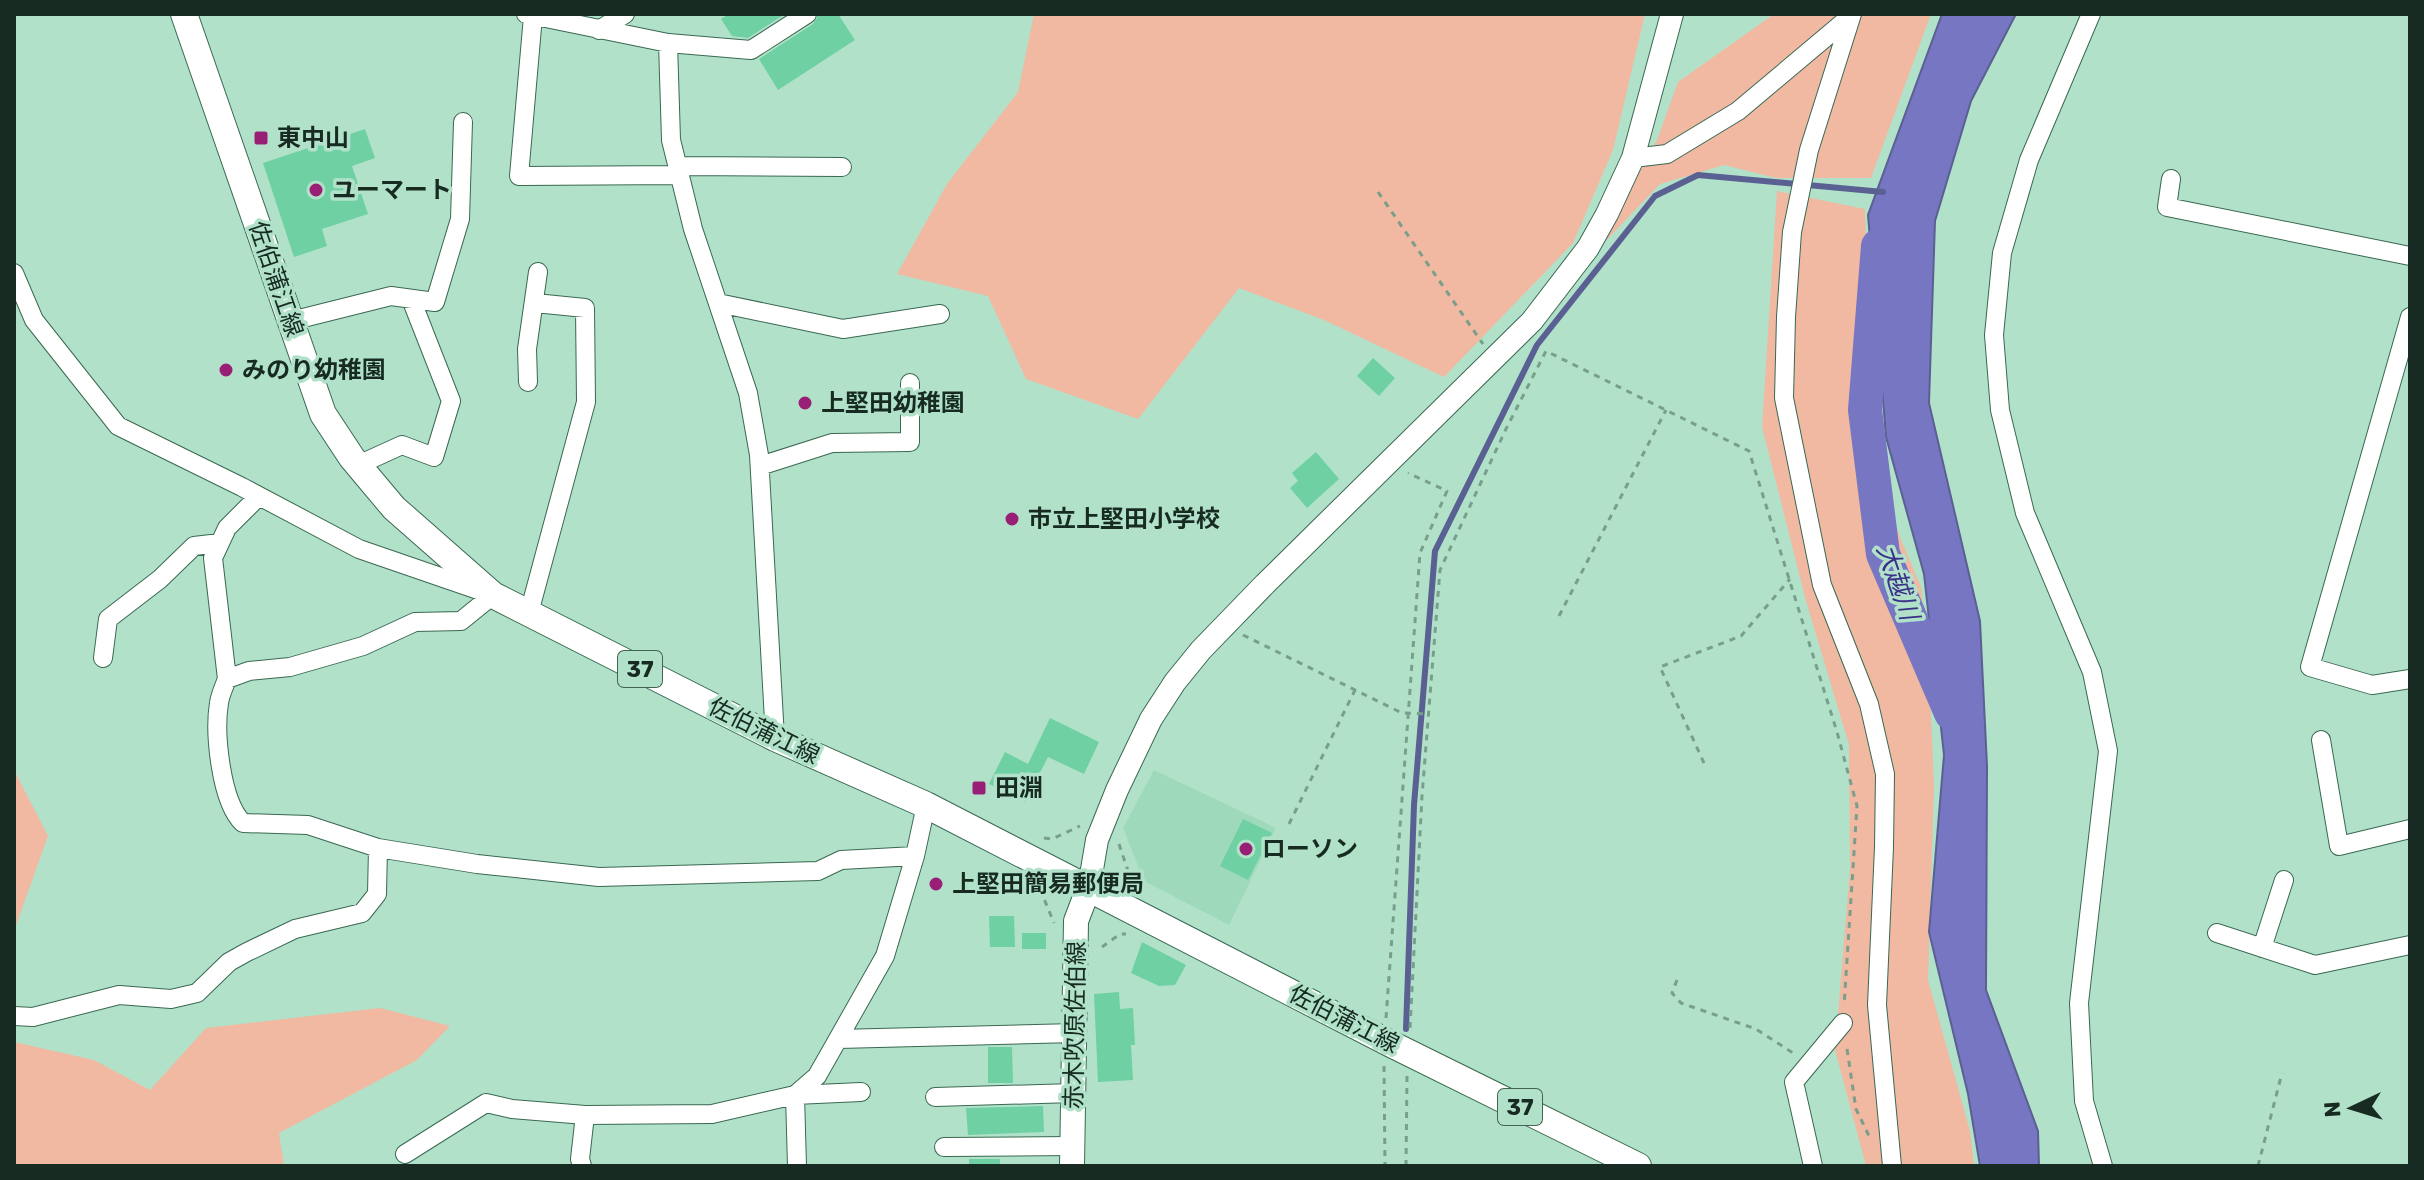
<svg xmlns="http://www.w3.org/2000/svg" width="2424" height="1180" font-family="Rubik,'Noto Sans JP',sans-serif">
	<rect width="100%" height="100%" fill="#b1e2c9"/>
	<!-- built -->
	<path fill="#9fd9bc" d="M1154,770L1276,828L1229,925L1144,881L1123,828Z"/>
	<!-- green -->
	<path fill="#f1b8a2" d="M1034,14H1645L1613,150L1573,243L1444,377L1324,320L1239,288L1138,419L1026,379L988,296L897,274L947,184L1018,92Z
		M1774,14H1931L1871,178H1776L1724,165L1660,184L1597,250L1657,140L1678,82Z
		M1777,191L1865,209L1866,249L1858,410L1900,537L1921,587L1930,692L1934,785L1928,980L1970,1131L1974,1166H1866L1835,1050L1850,869L1849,745L1806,601L1762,427Z
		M14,770L48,836L14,931Z
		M380,1008L450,1026L417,1060L279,1133L284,1166H14V1042L94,1060L150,1090L206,1028Z"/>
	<!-- water -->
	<path fill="#7676c2" stroke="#5a6092" stroke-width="2" d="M1942,14H2016L1971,101L1935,221L1929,403L1980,621L1987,766L1986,990L2038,1131L2039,1166H1980L1968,1094L1929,932L1944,755L1924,574L1886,437L1868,215Z"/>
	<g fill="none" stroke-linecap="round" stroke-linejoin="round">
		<!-- stream -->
		<path stroke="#5a6092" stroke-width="6" d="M1406,1029L1414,805L1435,551L1537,345L1655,196L1698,175L1883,192"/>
		<!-- river -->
		<path stroke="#7676c2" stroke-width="34" d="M1878,246L1865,410L1883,554L1951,713"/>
	</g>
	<!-- building -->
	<path fill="#6ed0a3" d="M729,14H785L748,38L732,36L721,19Z
		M819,14H838L855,40L778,90L759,59L813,24Z
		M365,129L375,158L352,166L368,214L322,229L327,246L294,257L263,163Z
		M1373,358L1395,378L1379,396L1357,376Z
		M1316,452L1339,479L1307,508L1290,488L1298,481L1292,473Z
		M1050,718L1099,742L1084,774L1048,757L1025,802L989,784L1005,752L1028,764Z
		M1243,819L1272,833L1248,880L1220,866Z
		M989,916H1014L1015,947H990Z
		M1022,933H1046V949H1022Z
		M1142,942L1186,965L1175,985L1159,986L1131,973Z
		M1119,992L1120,1009L1133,1008L1135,1045H1131L1133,1080L1098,1082L1094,994Z
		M988,1047H1012L1013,1083H988Z
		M1043,1106L1044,1132L968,1135L966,1108Z
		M969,1159H1000V1166H969Z"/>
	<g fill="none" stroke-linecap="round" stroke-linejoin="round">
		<defs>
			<path id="minor" d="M526,14L668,43L751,50L807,14
				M1852,14L1809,150L1792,232L1786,317L1784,398L1822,585L1869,704L1885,774L1884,847L1877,1005L1892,1166
				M2091,14L2029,160L2002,253L1994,335L2000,410L2025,513L2092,672L2108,751L2079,1003L2084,1101L2103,1166
				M533,16L519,176L680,175
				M599,30L625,14
				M668,43L671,140L693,229L748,393L759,455L775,738
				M1633,158L1667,154L1738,111L1851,16
				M678,166L842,167
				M2171,179L2167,207L2410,256
				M14,273L34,320L118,426L242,487L359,549L484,592
				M718,303L843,329L940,314
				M2410,317L2310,667L2372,685L2410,679
				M291,321L391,296L435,302L460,219L463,122
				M528,382L527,349L538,272
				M358,465L402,445L434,457L451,401L411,299
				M760,466L832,443L910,442V383
				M493,595L461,621L415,622L363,646L290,667L249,671L227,679C224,687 220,695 219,703C214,734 221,802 243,823L308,825L378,848L477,864L599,877L818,871L841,860L915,856
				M529,613L586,402L585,308L535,303
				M103,658L108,619L160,579L194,546L220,543
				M227,679L213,558L227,528L259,496
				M2321,740L2339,846L2410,829
				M2217,933L2315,965L2410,945
				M2262,948L2284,880
				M14,1016L33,1017L119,995L171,999L197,993L229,962L247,952L295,929L362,913L377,894L378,848
				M838,1039L1075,1033
				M935,1097L1074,1093
				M944,1147L1073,1146
				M405,1154L486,1103L512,1109L585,1115L712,1114L795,1095L861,1092
				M582,1166L580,1159L585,1115
				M797,1166L795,1095L817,1076L885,956L915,856L926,805
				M1813,1166L1794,1082L1843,1023"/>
			<path id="tertiary" d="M1089,887L1097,840L1117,790L1151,719L1175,682L1201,650L1265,584L1532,321L1588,248L1607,214L1633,158L1672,14"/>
			<path id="secondary" d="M1072,1166L1076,921L1089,887"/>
			<path id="primary" d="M184,14L323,414L352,458L394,508L493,595L775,738L926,805L1391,1044L1638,1166"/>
		</defs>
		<!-- minor casing -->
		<use href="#minor" stroke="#3a6852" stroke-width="20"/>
		<!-- tertiary casing -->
		<use href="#tertiary" stroke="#3a6852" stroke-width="24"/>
		<!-- secondary casing -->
		<use href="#secondary" stroke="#3a6852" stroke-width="26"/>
		<!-- primary casing -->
		<use href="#primary" stroke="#3a6852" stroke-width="28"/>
		<!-- path -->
		<path stroke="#799f8c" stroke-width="3" stroke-dasharray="6 6" stroke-linecap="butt" d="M1378,192L1483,344
			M1559,616L1666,410
			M1243,635L1402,713L1429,714
			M1704,763L1660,667L1741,636L1790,579
			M1289,824L1355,690
			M1044,838L1052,839L1080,826
			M1119,844L1133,886
			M1040,889L1054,923
			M1102,947L1120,934H1126
			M1677,980L1672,993L1681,1003L1756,1029L1793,1053
			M1386,1018L1420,553L1447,491L1408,473
			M1410,1028L1422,796L1440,570L1506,429L1546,351L1749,451L1837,732L1857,806L1844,1006
			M1847,1049L1856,1109L1870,1138
			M1384,1066L1385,1166
			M1406,1166L1407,1075
			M2258,1166L2282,1073"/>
		<!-- minor -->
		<use href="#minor" stroke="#fff" stroke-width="18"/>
		<!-- tertiary -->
		<use href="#tertiary" stroke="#fff" stroke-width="22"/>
		<!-- secondary -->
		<use href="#secondary" stroke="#fff" stroke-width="24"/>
		<!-- primary -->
		<use href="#primary" stroke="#fff" stroke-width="26"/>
	</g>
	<!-- markers -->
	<g fill="#991e76" stroke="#b1e2c9" stroke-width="3">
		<rect x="253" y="130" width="16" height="16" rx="4"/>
		<circle cx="316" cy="190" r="8"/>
		<circle cx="226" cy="370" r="8"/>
		<circle cx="805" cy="403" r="8"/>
		<circle cx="1012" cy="519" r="8"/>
		<rect x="971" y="780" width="16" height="16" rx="4"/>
		<circle cx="1246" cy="849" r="8"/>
		<circle cx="936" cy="884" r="8"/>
	</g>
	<g text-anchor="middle" stroke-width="7" stroke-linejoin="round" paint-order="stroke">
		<!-- shield labels -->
		<g fill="#b1e2c9" stroke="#456254" stroke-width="2">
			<rect x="618" y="651" width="44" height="36" rx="6"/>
			<rect x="1498" y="1089" width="44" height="36" rx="6"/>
		</g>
		<g font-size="22" font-weight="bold" fill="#172b22">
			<text x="640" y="677">37</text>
			<text x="1520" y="1115">37</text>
		</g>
		<!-- poi labels -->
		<g font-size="24" font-weight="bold" fill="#172b22" stroke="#b1e2c9" text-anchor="start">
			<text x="277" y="146">東中山</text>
			<text x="332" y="198">ユーマート</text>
			<text x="242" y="378">みのり幼稚園</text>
			<text x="821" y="411">上堅田幼稚園</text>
			<text x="1028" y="527">市立上堅田小学校</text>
			<text x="995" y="796">田淵</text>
			<text x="1262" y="857">ローソン</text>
			<text x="952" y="892">上堅田簡易郵便局</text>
		</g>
		<!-- street labels -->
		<g font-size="24" fill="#172b22" stroke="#b1e2c9">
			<text transform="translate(276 279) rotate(71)" y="8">佐伯蒲江線</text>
			<text transform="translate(764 731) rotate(26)" y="8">佐伯蒲江線</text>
			<text transform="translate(1344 1019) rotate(27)" y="8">佐伯蒲江線</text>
			<text transform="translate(1075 1025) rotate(-89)" y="8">赤木吹原佐伯線</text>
		</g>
		<!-- water labels -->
		<g font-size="26" font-style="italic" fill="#3b318b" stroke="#b1e2c9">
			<text transform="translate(1898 582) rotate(71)" y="9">大越川</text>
		</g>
	</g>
	<!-- border -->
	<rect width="2424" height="1180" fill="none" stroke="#172b22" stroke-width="32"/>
	<!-- north arrow -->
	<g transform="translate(2352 1108) rotate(266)" stroke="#b1e2c9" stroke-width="6" paint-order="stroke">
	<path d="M0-6L14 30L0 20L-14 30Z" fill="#172b22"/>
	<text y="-12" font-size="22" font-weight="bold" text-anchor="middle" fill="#172b22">N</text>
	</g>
</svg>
